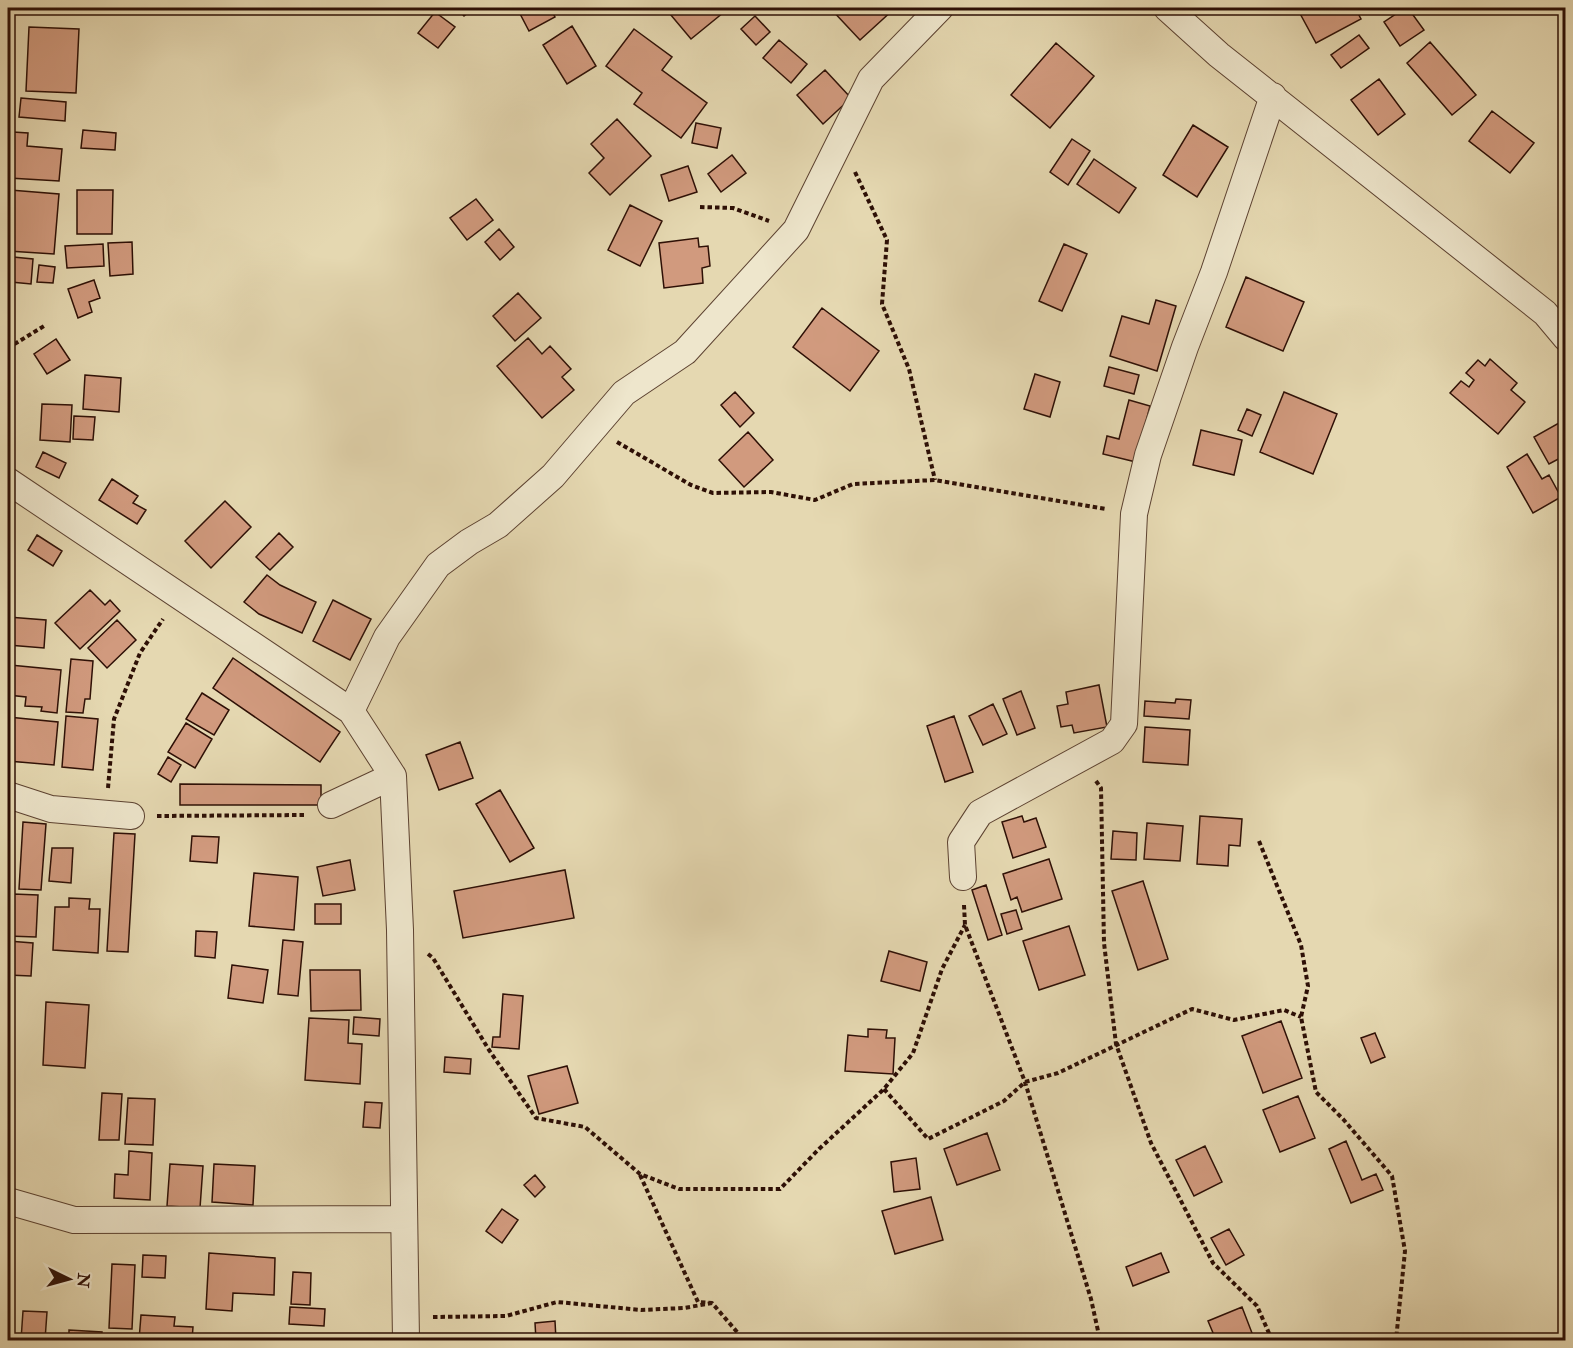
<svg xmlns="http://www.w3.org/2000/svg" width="1573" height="1348" font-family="'IM FELL Double Pica',serif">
	<rect width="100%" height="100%" fill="#e5d8b1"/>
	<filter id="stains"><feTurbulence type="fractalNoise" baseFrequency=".00333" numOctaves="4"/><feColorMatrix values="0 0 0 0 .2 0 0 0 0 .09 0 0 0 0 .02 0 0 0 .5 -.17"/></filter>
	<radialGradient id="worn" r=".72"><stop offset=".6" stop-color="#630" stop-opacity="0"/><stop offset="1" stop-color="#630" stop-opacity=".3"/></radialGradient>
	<!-- building -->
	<path fill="#d19a7e" stroke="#2e1006" stroke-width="1.5" d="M457,8H474L464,16Z
		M517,8H550L555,17L529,31Z
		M665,8H729L691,39Z
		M830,8H893L894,9L860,40Z
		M1297,8H1355L1361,19L1316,43Z
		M1405,8H1408L1424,30L1400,46L1384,22Z
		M435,12L455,27L438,48L418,33Z
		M755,16L770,32L756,45L741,29Z
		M572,26L596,66L567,84L543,45Z
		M29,27L79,29L76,93L26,91Z
		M634,29L672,57L662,70L707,103L681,138L634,104L642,93L606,66Z
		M1359,35L1369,48L1341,68L1331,55Z
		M779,40L807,64L791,83L763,58Z
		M1430,42L1476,95L1452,115L1407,63Z
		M1056,43L1094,76L1050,128L1011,95Z
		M825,70L851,98L823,124L797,95Z
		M1379,79L1405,114L1378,135L1351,100Z
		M21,98L66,102L65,121L19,117Z
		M1492,111L1534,143L1510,173L1469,141Z
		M617,119L651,156L610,195L589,173L604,158L591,144Z
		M696,123L721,128L717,148L692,143Z
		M1193,125L1228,147L1197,197L1163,175Z
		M83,130L116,133L115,150L81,148Z
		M13,132L28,133L27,146L62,149L59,181L9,178Z
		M1072,139L1090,151L1068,185L1050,172Z
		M732,155L746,173L721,192L708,174Z
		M1094,159L1136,188L1119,213L1077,184Z
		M688,166L697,192L669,201L661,175Z
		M1562,188H1566V220H1560Z
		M10,190L59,194L54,254L8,251Z
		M77,190H113L112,234H77Z
		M476,199L493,220L467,240L450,218Z
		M630,205L662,221L640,266L608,250Z
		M499,229L514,247L500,260L485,242Z
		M698,238L699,247L708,246L710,266L702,268L703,283L664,288L659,243Z
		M132,242L133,274L110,276L108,243Z
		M103,244L104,266L67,268L65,246Z
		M1064,244L1087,254L1062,311L1039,301Z
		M13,257L33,259L31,284L11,282Z
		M39,265L55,267L53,283L37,282Z
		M1246,277L1304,302L1283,351L1226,327Z
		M94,280L100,298L89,302L92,312L78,318L68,289Z
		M518,293L541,318L515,341L493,316Z
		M1156,300L1176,306L1157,371L1110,356L1122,316L1149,324Z
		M822,308L879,351L850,391L793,347Z
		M528,338L542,354L550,346L571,369L562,377L574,390L542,418L497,366Z
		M56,339L70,360L47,374L34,354Z
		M1490,359L1517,383L1511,390L1525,402L1498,434L1450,393L1461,381L1469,387L1474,380L1466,373L1478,360L1485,366Z
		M1109,367L1139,375L1134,394L1104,386Z
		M1035,374L1060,382L1050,417L1024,409Z
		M85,375L121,378L119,412L83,409Z
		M735,392L754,413L740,427L721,405Z
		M1284,392L1337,414L1313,474L1260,452Z
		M1129,400L1150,406L1136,462L1103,454L1107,436L1119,439Z
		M42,404L72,405L70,442L40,440Z
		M1247,409L1261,415L1252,436L1238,430Z
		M74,416L95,417L93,440L73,439Z
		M1566,419V455L1549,464L1534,437Z
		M1201,430L1242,440L1234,475L1193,465Z
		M748,432L773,460L744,487L719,460Z
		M43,452L66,463L59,478L36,467Z
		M1527,454L1542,479L1549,475L1561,497L1533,513L1507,467Z
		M112,479L138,496L133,503L146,510L137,524L99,500Z
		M225,501L251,527L211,568L185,541Z
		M279,533L293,547L270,570L256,557Z
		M37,535L62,551L53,566L28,550Z
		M267,575L280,585L316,602L302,633L259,614L244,602Z
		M90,590L105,605L110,600L120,611L80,649L55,623Z
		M333,600L371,619L350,660L313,641Z
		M8,617L46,620L44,648L8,645Z
		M117,620L136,640L107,668L88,648Z
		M233,658L340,732L320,762L213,688Z
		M71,659L93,661L90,699H85L83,713L66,712Z
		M10,665L61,670L57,713L41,711L42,707L25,706L26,697L8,695Z
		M1099,685L1107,727L1074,733L1072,725L1061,727L1057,706L1068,704L1066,692Z
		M1021,691L1035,728L1017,735L1003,699Z
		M202,693L229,710L214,735L186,719Z
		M1176,699L1191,700L1189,719L1144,716L1145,701L1175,703Z
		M993,704L1007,734L983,745L969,716Z
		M66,716L98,719L93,770L62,767Z
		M954,716L973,772L945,782L927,726Z
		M8,717L58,722L54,765L8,761Z
		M186,723L212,739L195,768L168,752Z
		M1145,727L1190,730L1188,765L1143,762Z
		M460,742L473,778L439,790L426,755Z
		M168,757L181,765L171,782L158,774Z
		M180,784L321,785V805H180Z
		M500,790L534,848L510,862L476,804Z
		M1022,816L1024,822L1036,818L1046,847L1013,858L1002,822Z
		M1200,816L1242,819L1240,846L1229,845L1228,866L1197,864Z
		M23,822L46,824L41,890L19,889Z
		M1147,823L1183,826L1180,861L1144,859Z
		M1113,831L1137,833L1136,860L1111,859Z
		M114,833L135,834L128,952L107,951Z
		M192,836L219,837L217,863L190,861Z
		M52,848H73L71,883L49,881Z
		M1049,859L1062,899L1022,912L1017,897L1011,900L1003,874Z
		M350,860L355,890L323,896L317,867Z
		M565,870L574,918L463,938L454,891Z
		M254,873L298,877L294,930L249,926Z
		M1143,881L1168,959L1138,970L1112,891Z
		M986,885L1002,935L988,940L972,890Z
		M13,894L38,895L36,937L8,936V917L12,918Z
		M69,898L90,899L89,909H100L98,953L53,950L55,907H69Z
		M315,904H341V924H315Z
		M1016,910L1022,929L1007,934L1001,914Z
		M1069,926L1085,975L1039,990L1023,941Z
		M196,931L217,932L215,958L195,956Z
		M283,940L303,942L298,996L278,994Z
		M8,941L33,943L31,976L8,975Z
		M889,951L927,962L920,991L881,981Z
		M232,965L268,970L263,1003L228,998Z
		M310,970H360L361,1010L311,1011Z
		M503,994L523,996L519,1049L492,1047L493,1037H500Z
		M46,1002L89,1005L85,1068L43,1065Z
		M354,1017L380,1019L379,1036L353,1034Z
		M309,1018L349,1020L348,1043L362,1044L360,1084L305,1080Z
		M1281,1021L1302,1078L1263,1093L1242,1036Z
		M868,1029L887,1030L886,1038H895L893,1074L845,1071L848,1035L868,1037Z
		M1375,1033L1385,1057L1371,1063L1361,1038Z
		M445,1057L471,1059L470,1074L444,1072Z
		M567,1066L578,1103L539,1114L528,1076Z
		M102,1093L122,1094L119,1140H99Z
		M1298,1096L1315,1138L1280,1152L1263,1110Z
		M128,1098L155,1099L153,1145L125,1144Z
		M365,1102L382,1103L380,1128L363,1127Z
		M987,1133L1000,1170L957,1185L944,1149Z
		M1346,1141L1362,1180L1376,1174L1383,1190L1351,1203L1329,1149Z
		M1205,1146L1222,1182L1194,1196L1176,1160Z
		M129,1151L152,1153L150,1200L114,1198L115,1174L128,1175Z
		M916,1158L920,1189L894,1192L891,1162Z
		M170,1164L203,1166L200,1208L167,1206Z
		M214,1164L255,1166L253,1205L212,1202Z
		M535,1175L545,1187L535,1197L524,1185Z
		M931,1197L943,1240L895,1254L882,1211Z
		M502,1209L518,1220L502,1243L486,1231Z
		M1229,1229L1244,1255L1226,1265L1211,1238Z
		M209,1253L275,1258L274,1295L233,1293L232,1311L206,1309Z
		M1161,1253L1169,1272L1133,1286L1126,1267Z
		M143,1255L166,1256L165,1278L142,1277Z
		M112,1264L135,1265L132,1329L109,1328Z
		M293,1272L311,1273L310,1305L291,1304Z
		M290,1307L325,1309L324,1326L289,1324Z
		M1242,1307L1252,1333L1244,1336L1246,1340H1216L1208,1321Z
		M23,1311L47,1312L45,1340H21Z
		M141,1315L175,1317L174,1326L193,1327L192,1340H139Z
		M555,1321L556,1340H536L535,1323Z
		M69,1330L102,1332L101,1340H69Z"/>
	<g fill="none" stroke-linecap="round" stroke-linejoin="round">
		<defs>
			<path id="minor" d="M1167,8L1219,55L1545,313L1566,338
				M8,481L351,711L393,776L400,930L406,1340
				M351,711L387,637L438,565L469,542L498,525L553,476L624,393L685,352L796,230L871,79L940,8
				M8,795L51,809L131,816
				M331,805L393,776
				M963,877L961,842L980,813L1112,741L1124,724L1134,514L1148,455L1185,347L1214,272L1273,96
				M8,1201L74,1220L403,1219"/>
		</defs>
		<!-- minor casing -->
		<use href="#minor" stroke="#5c4231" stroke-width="28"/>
		<!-- path -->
		<path stroke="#2e1006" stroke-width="4" stroke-dasharray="4.5 3" stroke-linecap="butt" d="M855,172L887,240L882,304L909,369L935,480
			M700,207L733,208L769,221
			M8,348L44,326
			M617,442L691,485L713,493L771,492L815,500L853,484L935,480L1106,509
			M1096,781L1101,788L1104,943L1116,1044L1151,1143L1213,1263L1257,1306L1272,1340
			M108,788L114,719L140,653L163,619
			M157,816L305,815
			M1259,841L1301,945L1308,986L1301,1017L1316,1092L1343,1119L1392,1176L1405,1251L1396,1340
			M964,905L965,925L1025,1082L1091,1299L1100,1340
			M428,954L433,958L489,1050L536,1118L585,1127L640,1174L679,1189H780L819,1149L884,1089L913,1053L942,969L965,925
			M884,1089L928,1139L1004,1101L1025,1082L1058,1073L1192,1009L1234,1020L1284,1010L1301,1017
			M640,1175L698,1302L712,1303L744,1340
			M433,1317L506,1316L557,1302L641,1310L684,1308L712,1303"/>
		<!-- minor -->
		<use href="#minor" stroke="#eee6cc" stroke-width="26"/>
	</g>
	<!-- margin -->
	<rect width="1573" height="1348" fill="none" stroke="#e5d8b1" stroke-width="30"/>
	<rect x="9" y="9" width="1555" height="1330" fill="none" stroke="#2e1006" stroke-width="3"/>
	<rect x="15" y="15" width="1543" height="1318" fill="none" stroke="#2e1006" stroke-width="1.5"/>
	<!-- north arrow -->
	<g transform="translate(69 1279) rotate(95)" stroke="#eee6cc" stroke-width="4.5" paint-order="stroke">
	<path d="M0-4.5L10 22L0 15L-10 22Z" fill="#2e1006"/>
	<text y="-9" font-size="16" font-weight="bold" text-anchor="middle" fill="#2e1006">N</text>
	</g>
	<rect width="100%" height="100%" filter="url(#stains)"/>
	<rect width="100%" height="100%" fill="url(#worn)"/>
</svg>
